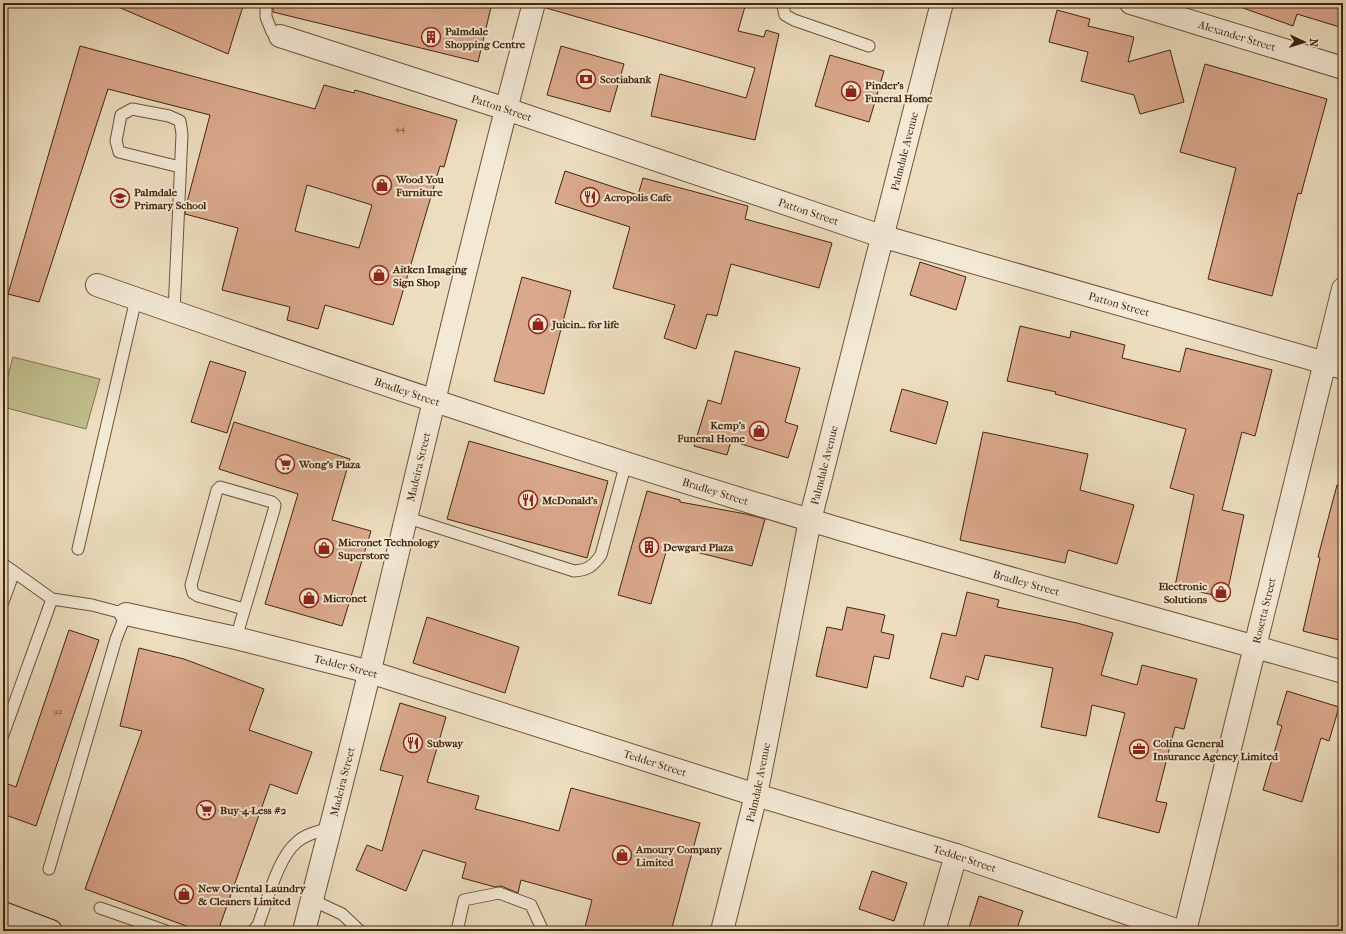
<svg xmlns="http://www.w3.org/2000/svg" width="1346" height="934" font-family="'IM FELL French Canon',serif">
	<rect width="100%" height="100%" fill="#ecddbe"/>
	<filter id="stains"><feTurbulence type="fractalNoise" baseFrequency=".005" numOctaves="4"/><feColorMatrix values="0 0 0 0 .2 0 0 0 0 .09 0 0 0 0 .02 0 0 0 .5 -.17"/></filter>
	<radialGradient id="worn" r=".72"><stop offset=".6" stop-color="#630" stop-opacity="0"/><stop offset="1" stop-color="#630" stop-opacity=".3"/></radialGradient>
	<!-- green -->
	<path fill="#c0be8c" stroke="#82714c" d="M13,357L100,379L86,429L3,407V394Z"/>
	<!-- building -->
	<path fill="#daa88c" stroke="#44240c" fill-rule="evenodd" d="M109,3H244L228,54Z
		M273,3H492L478,62L273,12Z
		M546,3H746L738,31L764,37L766,30L779,34L755,140L651,116L660,74L746,98L755,68L546,8Z
		M1235,3H1343V28L1297,14L1293,26L1235,5Z
		M1057,10L1090,19L1088,26L1134,37L1128,62L1170,50L1184,102L1140,114L1134,95L1081,81L1088,52L1049,42Z
		M80,46L315,109L324,85L354,93L355,90L457,120L444,167L440,166L393,325L325,305L318,329L287,320L290,307L222,290L238,228L185,214L186,206L210,115L108,89L39,302L8,294ZM307,185L372,205L359,248L295,231Z
		M561,46L624,64L610,112L547,95Z
		M830,55L884,71L869,122L815,106Z
		M1205,64L1327,99L1301,194L1298,193L1272,296L1208,279L1236,168L1180,152Z
		M565,171L638,195L643,178L748,206L745,219L832,243L819,288L731,264L717,316L707,314L696,349L664,338L675,305L613,288L630,227L555,203Z
		M920,262L966,277L956,310L910,295Z
		M522,277L571,291L544,394L494,381Z
		M1020,326L1070,338L1071,331L1125,345L1122,358L1180,372L1186,348L1272,370L1255,436L1242,432L1222,510L1244,515L1226,598L1175,586L1194,495L1170,488L1186,429L1055,394L1056,392L1007,381Z
		M735,351L800,368L785,422L798,426L788,458L731,441L727,455L694,446L708,400L721,404Z
		M210,361L246,372L227,433L191,422Z
		M902,389L948,402L936,444L890,431Z
		M234,422L350,459L332,520L371,531L342,626L265,604L298,494L219,469Z
		M983,432L1088,454L1080,490L1134,505L1117,564L1068,550L1065,563L960,540Z
		M469,441L608,481L587,558L447,519Z
		M1337,485H1343V641L1303,631L1320,558L1318,557Z
		M647,491L680,500V502L746,514L765,519L752,566L668,545L651,604L618,595Z
		M967,592L999,600L997,607L1077,623L1113,633L1101,675L1137,685L1142,665L1197,679L1184,729L1175,727L1156,801L1167,803L1159,833L1098,817L1125,713L1092,705L1086,736L1041,727L1053,668L985,655L978,680L966,676L963,687L930,678L942,633L956,636Z
		M847,607L885,615L881,632L894,635L889,659L874,656L867,688L816,676L827,627L842,630Z
		M427,617L519,647L505,693L413,663Z
		M69,630L99,640L36,826L3,814V782L16,787Z
		M139,648L184,659L264,689L249,730L312,752L297,794L270,784L218,931H200L85,889L142,731L120,726Z
		M1287,691L1339,707L1329,741L1321,738L1302,802L1263,790L1282,726L1277,724Z
		M400,703L446,717L427,782L479,796L475,809L559,831L571,788L700,823L671,931H584L592,900L521,880L518,893L501,886L495,887L462,878L466,863L423,850L406,891L356,870L367,845L382,851L403,776L380,770Z
		M872,871L907,883L894,921L859,909Z
		M979,896L1023,911L1016,931H968Z"/>
	<g fill="none" stroke-linecap="round" stroke-linejoin="round">
		<defs>
			<path id="service" d="M266,3V17L272,32L280,36
				M784,3L783,6L785,15L794,20L869,46
				M174,312L182,134L180,121L169,116L132,109L121,115L116,141L119,152L180,167
				M405,517L574,571C588,570 593,566 601,555L626,463
				M78,549L136,299
				M3,564L52,599L92,605L126,614L116,639L49,869
				M3,602L14,572
				M236,638L274,510L275,505L272,502L220,487L217,490L191,585L193,593L198,596L244,609
				M3,735L52,599
				M312,900L342,914L360,931
				M100,908L166,931
				M253,931L258,925C267,902 278,857 297,842C306,834 319,831 330,828
				M457,931L464,900L499,893L531,905L543,931"/>
			<g id="minor">
				<path id="s1" d="M1131,3L1343,68"/>
				<path id="s2" d="M280,36L506,109L881,236L1343,368"/>
				<path id="s3" d="M97,285C334,368 572,449 813,521C989,574 1167,621 1343,672"/>
				<path id="s4" d="M126,614L236,638L370,672L756,795L956,855L1179,931"/>
				<path id="s5" d="M304,931C326,844 349,757 370,670C423,447 475,224 534,3"/>
				<path id="s6" d="M722,931L756,795L810,520L942,3"/>
				<path d="M934,931L956,855"/>
				<path id="s7" d="M1185,931L1343,289"/>
			</g>
			<path id="secondary" d="M3,913L51,931"/>
		</defs>
		<!-- service casing -->
		<use href="#service" stroke="#6e5238" stroke-width="13"/>
		<!-- minor casing -->
		<use href="#minor" stroke="#6e5238" stroke-width="24"/>
		<!-- secondary casing -->
		<use href="#secondary" stroke="#44240c" stroke-width="24"/>
		<!-- service -->
		<use href="#service" stroke="#f3e9d5" stroke-width="11"/>
		<!-- minor -->
		<use href="#minor" stroke="#f3e9d5" stroke-width="22"/>
		<!-- secondary -->
		<use href="#secondary" stroke="#f3e9d5" stroke-width="22"/>
	</g>
	<!-- icons -->
	<defs>
		<symbol id="building-ring" viewBox="-11 -11 22 22"><circle r="9.5" fill="#f3e9d5" stroke="#8f2418" stroke-width="1.5"/><path d="M-4-6H4V6H1V3H-1V6H-4ZM-2.5-4.3h1.7v1.8h-1.7ZM.8-4.3h1.7v1.8H.8ZM-2.5-1h1.7V.8h-1.7ZM.8-1h1.7V.8H.8Z" fill="#8f2418"/></symbol>
		<symbol id="bank-ring" viewBox="-11 -11 22 22"><circle r="9.5" fill="#f3e9d5" stroke="#8f2418" stroke-width="1.5"/><path d="M-6-4H6V4H-6ZM0-2.3a2.3 2.3 0 1 0 0 4.6a2.3 2.3 0 1 0 0-4.6Z" fill="#8f2418"/></symbol>
		<symbol id="shop-ring" viewBox="-11 -11 22 22"><circle r="9.5" fill="#f3e9d5" stroke="#8f2418" stroke-width="1.5"/><path d="M-5-2.5h2.3a2.7 3.5 0 0 1 5.4 0H5L5.5 6h-11ZM-1.5-2.5h3a1.5 2.3 0 0 0-3 0Z" fill="#8f2418"/></symbol>
		<symbol id="restaurant-ring" viewBox="-11 -11 22 22"><circle r="9.5" fill="#f3e9d5" stroke="#8f2418" stroke-width="1.5"/><path d="M-5-6h1v4h1v-4h1v4h1v-4h1v5L-1.5 .5V6h-2V.5L-5-1ZM5-6V6H3V1.5H1.5Q1.5-4 5-6Z" fill="#8f2418"/></symbol>
		<symbol id="school-ring" viewBox="-11 -11 22 22"><circle r="9.5" fill="#f3e9d5" stroke="#8f2418" stroke-width="1.5"/><path d="M0-5L7-2L0 1L-7-2ZM-4 1L0 2.5L4 1V4Q0 6-4 4Z" fill="#8f2418"/></symbol>
		<symbol id="supermarket-ring" viewBox="-11 -11 22 22"><circle r="9.5" fill="#f3e9d5" stroke="#8f2418" stroke-width="1.5"/><path d="M-6-5.5h2.5l.6 2H6L4.5 2H-2.5L-4.4-4H-6ZM-1.5 3.2a1.3 1.3 0 1 0 .1 0ZM3 3.2a1.3 1.3 0 1 0 .1 0Z" fill="#8f2418"/></symbol>
		<symbol id="office-ring" viewBox="-11 -11 22 22"><circle r="9.5" fill="#f3e9d5" stroke="#8f2418" stroke-width="1.5"/><path d="M-6-3h4V-5.5h4V-3h4V5H-6ZM-1-4.5V-3h2v-1.5ZM-6 0V1H6V0Z" fill="#8f2418"/></symbol>
	</defs>
	<g fill-rule="evenodd">
		<use href="#building-ring" x="420" y="26" width="22" height="22"/>
		<use href="#bank-ring" x="575" y="68" width="22" height="22"/>
		<use href="#shop-ring" x="840" y="80" width="22" height="22"/>
		<use href="#shop-ring" x="371" y="174" width="22" height="22"/>
		<use href="#restaurant-ring" x="579" y="186" width="22" height="22"/>
		<use href="#school-ring" x="109" y="187" width="22" height="22"/>
		<use href="#shop-ring" x="368" y="264" width="22" height="22"/>
		<use href="#shop-ring" x="527" y="313" width="22" height="22"/>
		<use href="#shop-ring" x="748" y="420" width="22" height="22"/>
		<use href="#supermarket-ring" x="274" y="453" width="22" height="22"/>
		<use href="#restaurant-ring" x="517" y="489" width="22" height="22"/>
		<use href="#building-ring" x="638" y="536" width="22" height="22"/>
		<use href="#shop-ring" x="313" y="537" width="22" height="22"/>
		<use href="#shop-ring" x="1210" y="581" width="22" height="22"/>
		<use href="#shop-ring" x="298" y="587" width="22" height="22"/>
		<use href="#restaurant-ring" x="402" y="732" width="22" height="22"/>
		<use href="#office-ring" x="1128" y="738" width="22" height="22"/>
		<use href="#supermarket-ring" x="195" y="799" width="22" height="22"/>
		<use href="#shop-ring" x="611" y="844" width="22" height="22"/>
		<use href="#shop-ring" x="173" y="883" width="22" height="22"/>
	</g>
	<g text-anchor="middle" stroke-width="4" stroke-linejoin="round" paint-order="stroke">
		<!-- number labels -->
		<g font-size="9" fill="#6a452c">
			<text x="400" y="131">44</text>
			<text x="58" y="714">92</text>
		</g>
		<!-- poi labels -->
		<g font-size="11" font-weight="bold" fill="#44240c" stroke="#f3e9d5" text-anchor="start">
			<text x="445" y="35">Palmdale<tspan x="445" dy="13">Shopping Centre</tspan></text>
			<text x="600" y="83">Scotiabank</text>
			<text x="865" y="89">Pinder's<tspan x="865" dy="13">Funeral Home</tspan></text>
			<text x="396" y="183">Wood You<tspan x="396" dy="13">Furniture</tspan></text>
			<text x="134" y="196">Palmdale<tspan x="134" dy="13">Primary School</tspan></text>
			<text x="604" y="201">Acropolis Cafe</text>
			<text x="393" y="273">Aitken Imaging<tspan x="393" dy="13">Sign Shop</tspan></text>
			<text x="552" y="328">Juicin… for life</text>
			<text x="745" y="429" text-anchor="end">Kemp's<tspan x="745" dy="13">Funeral Home</tspan></text>
			<text x="299" y="468">Wong's Plaza</text>
			<text x="542" y="504">McDonald's</text>
			<text x="338" y="546">Micronet Technology<tspan x="338" dy="13">Superstore</tspan></text>
			<text x="663" y="551">Dewgard Plaza</text>
			<text x="1207" y="590" text-anchor="end">Electronic<tspan x="1207" dy="13">Solutions</tspan></text>
			<text x="323" y="602">Micronet</text>
			<text x="427" y="747">Subway</text>
			<text x="1153" y="747">Colina General<tspan x="1153" dy="13">Insurance Agency Limited</tspan></text>
			<text x="220" y="814">Buy-4-Less #2</text>
			<text x="636" y="853">Amoury Company<tspan x="636" dy="13">Limited</tspan></text>
			<text x="198" y="892">New Oriental Laundry<tspan x="198" dy="13">&amp; Cleaners Limited</tspan></text>
		</g>
		<!-- street labels -->
		<g font-size="11" fill="#44240c" stroke="#f3e9d5">
			<text dy="4" stroke="none"><textPath href="#s1" startOffset="111">Alexander Street</textPath></text>
			<text dy="4" stroke="none"><textPath href="#s2" startOffset="233">Patton Street</textPath></text>
			<text dy="4" stroke="none"><textPath href="#s6" startOffset="801">Palmdale Avenue</textPath></text>
			<text dy="4" stroke="none"><textPath href="#s2" startOffset="557">Patton Street</textPath></text>
			<text dy="4" stroke="none"><textPath href="#s2" startOffset="881">Patton Street</textPath></text>
			<text dy="4" stroke="none"><textPath href="#s3" startOffset="328">Bradley Street</textPath></text>
			<text dy="4" stroke="none"><textPath href="#s6" startOffset="477">Palmdale Avenue</textPath></text>
			<text dy="4" stroke="none"><textPath href="#s5" startOffset="478">Madeira Street</textPath></text>
			<text dy="4" stroke="none"><textPath href="#s3" startOffset="652">Bradley Street</textPath></text>
			<text dy="4" stroke="none"><textPath href="#s3" startOffset="976">Bradley Street</textPath></text>
			<text dy="4" stroke="none"><textPath href="#s7" startOffset="330">Rosetta Street</textPath></text>
			<text dy="4" stroke="none"><textPath href="#s4" startOffset="226">Tedder Street</textPath></text>
			<text dy="4" stroke="none"><textPath href="#s4" startOffset="550">Tedder Street</textPath></text>
			<text dy="4" stroke="none"><textPath href="#s5" startOffset="154">Madeira Street</textPath></text>
			<text dy="4" stroke="none"><textPath href="#s6" startOffset="153">Palmdale Avenue</textPath></text>
			<text dy="4" stroke="none"><textPath href="#s4" startOffset="874">Tedder Street</textPath></text>
		</g>
	</g>
	<!-- margin -->
	<rect width="1346" height="934" fill="none" stroke="#ecddbe" stroke-width="16"/>
	<rect x="4" y="4" width="1338" height="926" fill="none" stroke="#44240c" stroke-width="2"/>
	<rect x="8" y="8" width="1330" height="918" fill="none" stroke="#44240c"/>
	<!-- north arrow -->
	<g transform="translate(1304 42) rotate(94)" stroke="#f3e9d5" stroke-width="3" paint-order="stroke">
	<path d="M0-3L7 15L0 10L-7 15Z" fill="#44240c"/>
	<text y="-6" font-size="11" font-weight="bold" text-anchor="middle" fill="#44240c">N</text>
	</g>
	<rect width="100%" height="100%" filter="url(#stains)"/>
	<rect width="100%" height="100%" fill="url(#worn)"/>
</svg>
